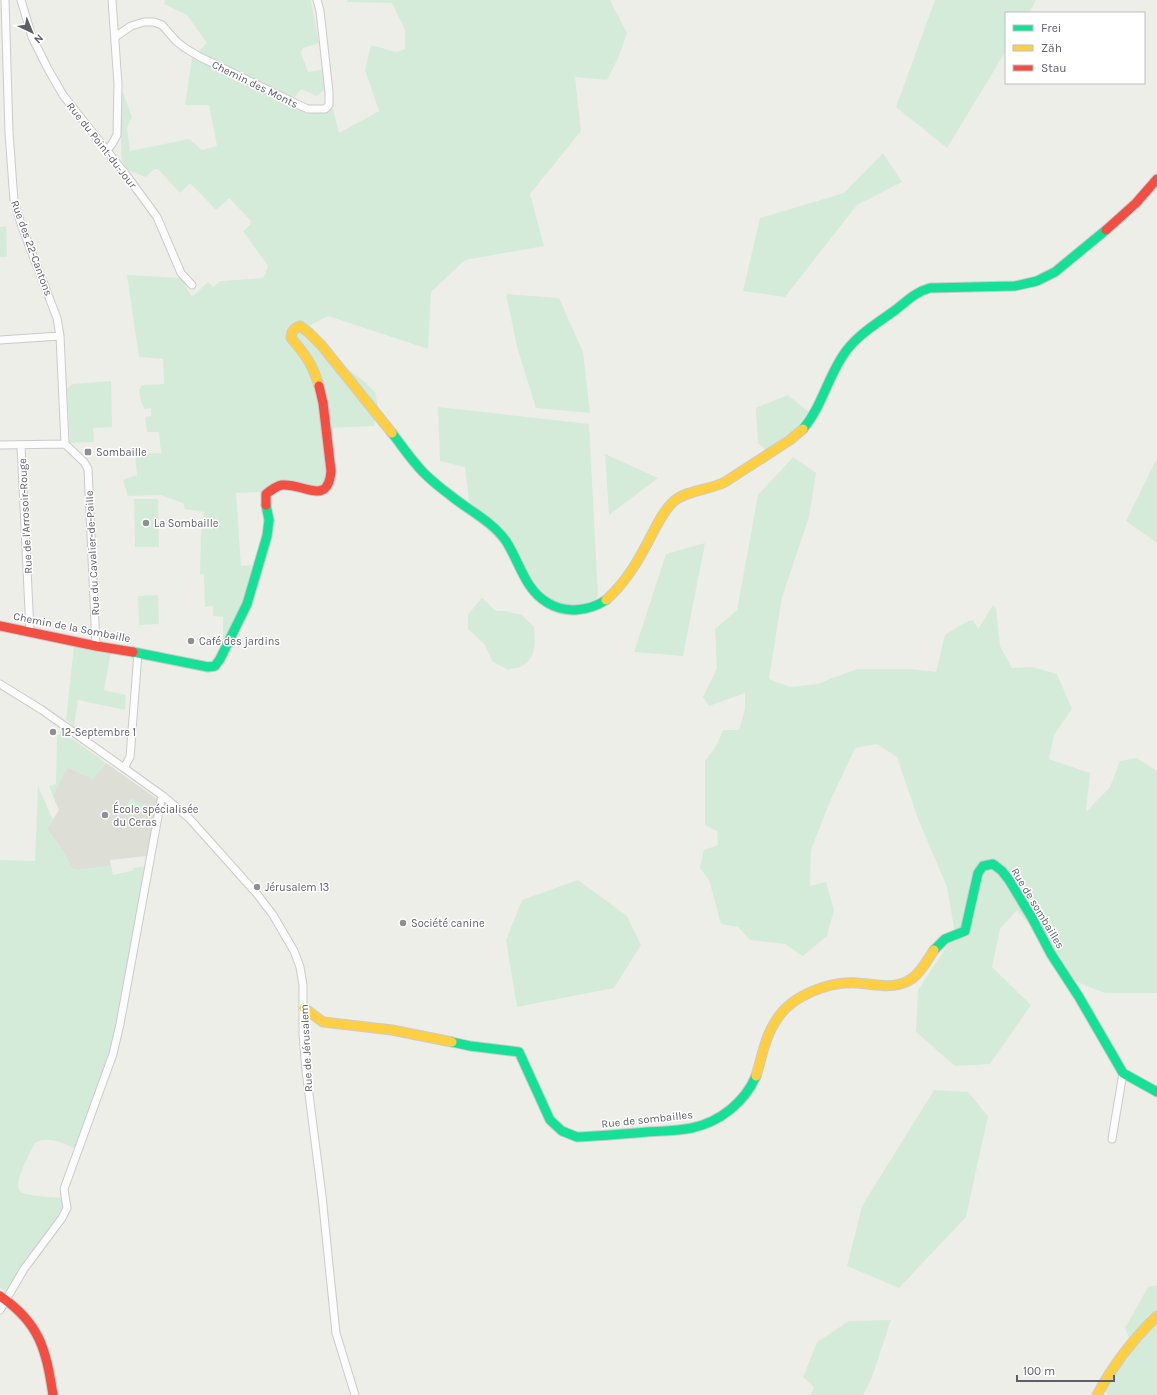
<svg xmlns="http://www.w3.org/2000/svg" width="1157" height="1395" font-family="Karla,sans-serif">
	<rect width="100%" height="100%" fill="#edeee8"/>
	<!-- education -->
	<path fill="#ddded6" d="M106,763L157,799L147,856L110,860L111,866L78,870L72,869L63,851L47,829L59,810L53,796L67,767L93,779Z"/>
	<!-- green -->
	<path fill="#d5ebda" d="M165,0H311L319,43L303,48L301,53L308,72L324,69L327,87L317,96L301,89L296,96L290,99L198,52L207,43L187,15L164,4Z
		M348,0H610L627,33L619,56L607,80L575,77L581,131L530,194L544,246L465,260L431,292L428,349L328,316L299,331L326,358L346,368L364,381L375,392L378,407L374,426L330,428L328,475C325,481 323,486 316,487C299,483 273,472 264,492L236,493L241,566L252,565L244,606L223,648V617L213,616V606L205,607L204,574H200L201,536L204,512L185,509L183,503L161,495L128,496L123,480L137,475L135,454L161,453L159,432H147L145,417L151,416V408L145,409L141,402L139,390L142,385L164,384L163,359L139,357L127,275L181,278L192,297L208,282L213,287L221,281L263,278L268,266L243,231L250,225L251,221L229,198L216,210L190,183L180,193L158,169H154L146,177L127,170L122,161L121,147V91L124,95L132,117L127,128L130,151L189,139L202,150L217,146L209,105H185L192,58L213,66L302,108L333,109L339,133L379,111L365,70L371,45L396,52L405,49V30L392,3L347,2Z
		M935,0H1036L1029,13H1006V51L947,148L896,107Z
		M883,153L902,182L857,205L785,297L743,291L760,218L844,193Z
		M6,226L7,257H0V227Z
		M506,294L559,298L583,352L590,413L536,408L517,347Z
		M111,381L112,427L93,428L94,442L70,443L67,389L72,384Z
		M788,395L809,412L792,433L766,450L758,443L756,408Z
		M438,407L589,424L598,597L587,605L562,606L536,590L500,527L469,501L465,467L440,461Z
		M605,454L658,478L609,515Z
		M793,457L816,473L809,517L782,597L769,679L790,687L817,684L857,669H911L936,672L945,635L966,622L973,620L978,629L993,605L996,608L1000,646L1012,668L1032,667L1057,674L1072,709L1054,735L1049,759L1090,773L1086,812L1110,787L1120,761L1136,758L1157,771V993H1105L1077,982L1017,910L1000,929L992,967L1031,1005L990,1064L955,1066L916,1032L918,990L955,934L947,887L918,819L897,757L877,744L855,748L828,806L811,850L810,886L826,882L834,910L827,936L803,956L785,944L750,940L738,927L721,924L709,880L700,868L704,850L718,845L717,831L705,825V761L716,746L723,730H739L745,709V693L709,706L703,697L717,668L715,629L737,610L758,495Z
		M1157,458V543L1126,521Z
		M134,499H158L159,547H135Z
		M705,543L683,656L634,652L666,554Z
		M158,595L159,624L139,625L138,596Z
		M482,598L496,611H505L522,615L534,627C535,641 537,656 524,665C520,668 513,668 508,670L492,661L485,645L468,629V614Z
		M74,645L111,652L104,690L126,695L125,710L78,700L74,727L66,720Z
		M60,730L106,763L93,779L67,767L53,796L49,786L56,784L57,735H60Z
		M38,786L53,820L47,829L63,851L72,869L78,870L111,866L110,860L113,875L131,871L134,868L145,866L115,1038L77,1149C64,1144 48,1135 35,1143C31,1152 11,1185 21,1192C26,1196 55,1197 64,1198L63,1207L57,1220L6,1292L0,1288V860L35,861Z
		M130,798L146,805L143,814L126,807Z
		M578,880L627,916L641,945L614,988L517,1007L506,940L522,900Z
		M934,1090L968,1092L988,1116L966,1217L899,1288L847,1266L862,1206Z
		M1157,1285V1395H1108L1104,1390L1133,1348L1125,1328L1148,1287Z
		M891,1320L871,1380L863,1395H811L814,1387L803,1377L817,1342L849,1321Z"/>
	<g fill="none" stroke-linecap="round" stroke-linejoin="round">
		<defs>
			<path id="street" d="M5,0L9,133L14,201L22,227L57,318L60,336L65,444L84,462L88,469L96,646
				M21,0L32,37L48,69L63,95L127,176L157,217L181,273L192,285
				M115,37L131,26L144,22H154L162,25L176,41L185,48L200,57L299,105L308,109H325L329,105V92L320,11L317,0
				M107,150L112,144L117,135L118,84L112,0
				M0,340L60,336
				M0,445L65,444
				M21,445L30,631
				M0,684L42,710L124,768L163,796L189,818L257,894L273,915L294,951L300,967L303,985V1034L306,1071L322,1196L336,1333L355,1395
				M124,768L130,757L138,653
				M1112,1139L1123,1073
				M0,1310L24,1269L62,1218L67,1208L64,1189L113,1054L120,1024L161,800L163,796"/>
			<path id="fast" d="M803,429C821,408 827,380 842,357C854,337 876,324 894,311C906,302 915,292 930,288L1015,286L1037,281L1055,272L1106,230
				M392,433C400,443 407,454 416,464C425,476 438,486 450,495C468,510 492,521 506,541C520,563 525,590 548,603C566,614 589,611 606,600
				M133,652L208,667L215,666L220,659L247,604L267,536L269,520L266,505
				M934,950L945,939L965,931L978,873L983,866L993,864L1002,871L1009,880L1032,918L1051,954L1079,997L1123,1073L1157,1092
				M452,1042L470,1046L519,1052L550,1120L562,1131L577,1137C600,1136 624,1134 647,1132C662,1131 677,1131 692,1128C720,1122 745,1102 756,1076"/>
			<path id="slow" d="M319,386C313,365 305,354 291,338C291,332 294,328 300,326L308,332L322,346L392,433
				M606,600C625,583 637,563 649,540C656,527 663,511 674,501C687,490 710,490 725,482L790,440L803,429
				M304,1008L323,1022L392,1030L452,1042
				M756,1076C762,1057 765,1036 777,1019C792,995 830,981 857,983C873,984 891,989 906,982C919,976 926,962 934,950
				M1097,1395C1113,1365 1133,1339 1157,1316"/>
			<path id="jam" d="M1106,230L1136,203L1157,179
				M266,505V494C271,490 276,486 282,485C304,483 328,507 331,471L323,403L319,386
				M0,626L96,646L133,652
				M0,1296C40,1323 46,1350 53,1395"/>
		</defs>
		<!-- street casing -->
		<use href="#street" stroke="#cacbca" stroke-width="9"/>
		<!-- fast casing -->
		<use href="#fast" stroke="#cbcbcb" stroke-width="11"/>
		<!-- slow casing -->
		<use href="#slow" stroke="#cbcbcb" stroke-width="11"/>
		<!-- jam casing -->
		<use href="#jam" stroke="#cbcbcb" stroke-width="11"/>
		<!-- street -->
		<use href="#street" stroke="#fcfcfc" stroke-width="7"/>
		<!-- fast -->
		<use href="#fast" stroke="#16e098" stroke-width="9"/>
		<!-- slow -->
		<use href="#slow" stroke="#ffcf43" stroke-width="9"/>
		<!-- jam -->
		<use href="#jam" stroke="#f24e42" stroke-width="9"/>
	</g>
	<!-- markers -->
	<g fill="#8f9094" stroke="#fff" stroke-width="1.5">
		<rect x="84" y="448" width="8" height="8" rx="2"/>
		<circle cx="146" cy="523" r="4"/>
		<circle cx="191" cy="641" r="4"/>
		<circle cx="53" cy="732" r="4"/>
		<circle cx="105" cy="815" r="4"/>
		<circle cx="257" cy="887" r="4"/>
		<circle cx="403" cy="923" r="4"/>
	</g>
	<g text-anchor="middle" stroke-width="3" stroke-linejoin="round" paint-order="stroke">
		<!-- street labels -->
		<g font-size="11" fill="#5d5e67" stroke="#fff">
			<text transform="translate(255 84) rotate(26)" y="4">Chemin des Monts</text>
			<text transform="translate(102 145) rotate(52)" y="4">Rue du Point-du-Jour</text>
			<text transform="translate(32 248) rotate(70)" y="4">Rue des 22-Cantons</text>
			<text transform="translate(25 516) rotate(-93)" y="4">Rue de l'Arrosoir-Rouge</text>
			<text transform="translate(92 553) rotate(-93)" y="4">Rue du Cavalier-de-Paille</text>
			<text transform="translate(72 627) rotate(11)" y="4">Chemin de la Sombaille</text>
			<text transform="translate(1038 908) rotate(59)" y="4">Rue de sombailles</text>
			<text transform="translate(306 1048) rotate(-93)" y="4">Rue de Jérusalem</text>
			<text transform="translate(647 1119) rotate(-6)" y="4">Rue de sombailles</text>
		</g>
		<!-- poi labels -->
		<g font-size="11" fill="#5d5e67" stroke="#fff" text-anchor="start">
			<text x="96" y="456">Sombaille</text>
			<text x="154" y="527">La Sombaille</text>
			<text x="199" y="645">Café des jardins</text>
			<text x="61" y="736">12-Septembre 1</text>
			<text x="113" y="813">École spécialisée<tspan x="113" dy="13">du Ceras</tspan></text>
			<text x="265" y="891">Jérusalem 13</text>
			<text x="411" y="927">Société canine</text>
		</g>
	</g>
	<!-- legend -->
	<rect x="1005" y="12" width="140" height="72" fill="#ffffff" stroke="#bebfc2"/>
	<rect x="1013" y="25" width="20" height="6" fill="#16e098" stroke="#bebfc2"/>
	<text x="1041" y="32" font-size="12" fill="#5d5e67">Frei</text>
	<rect x="1013" y="45" width="20" height="6" fill="#ffcf43" stroke="#bebfc2"/>
	<text x="1041" y="52" font-size="12" fill="#5d5e67">Zäh</text>
	<rect x="1013" y="65" width="20" height="6" fill="#f24e42" stroke="#bebfc2"/>
	<text x="1041" y="72" font-size="12" fill="#5d5e67">Stau</text>
	<!-- north arrow -->
	<g transform="translate(32 32) rotate(136)" stroke="#ffffff" stroke-width="3" paint-order="stroke">
	<path d="M0-3L7 15L0 10L-7 15Z" fill="#5d5e67"/>
	<text y="-6" font-size="11" font-weight="bold" text-anchor="middle" fill="#5d5e67">N</text>
	</g>
	<!-- scale -->
	<path d="M1017 1375v6h97v-6" fill="none" stroke="#5d5e67" stroke-width="2"/>
	<text x="1023" y="1375" font-size="12" fill="#5d5e67" stroke="#ffffff" stroke-width="3" paint-order="stroke">100 m</text>
</svg>
